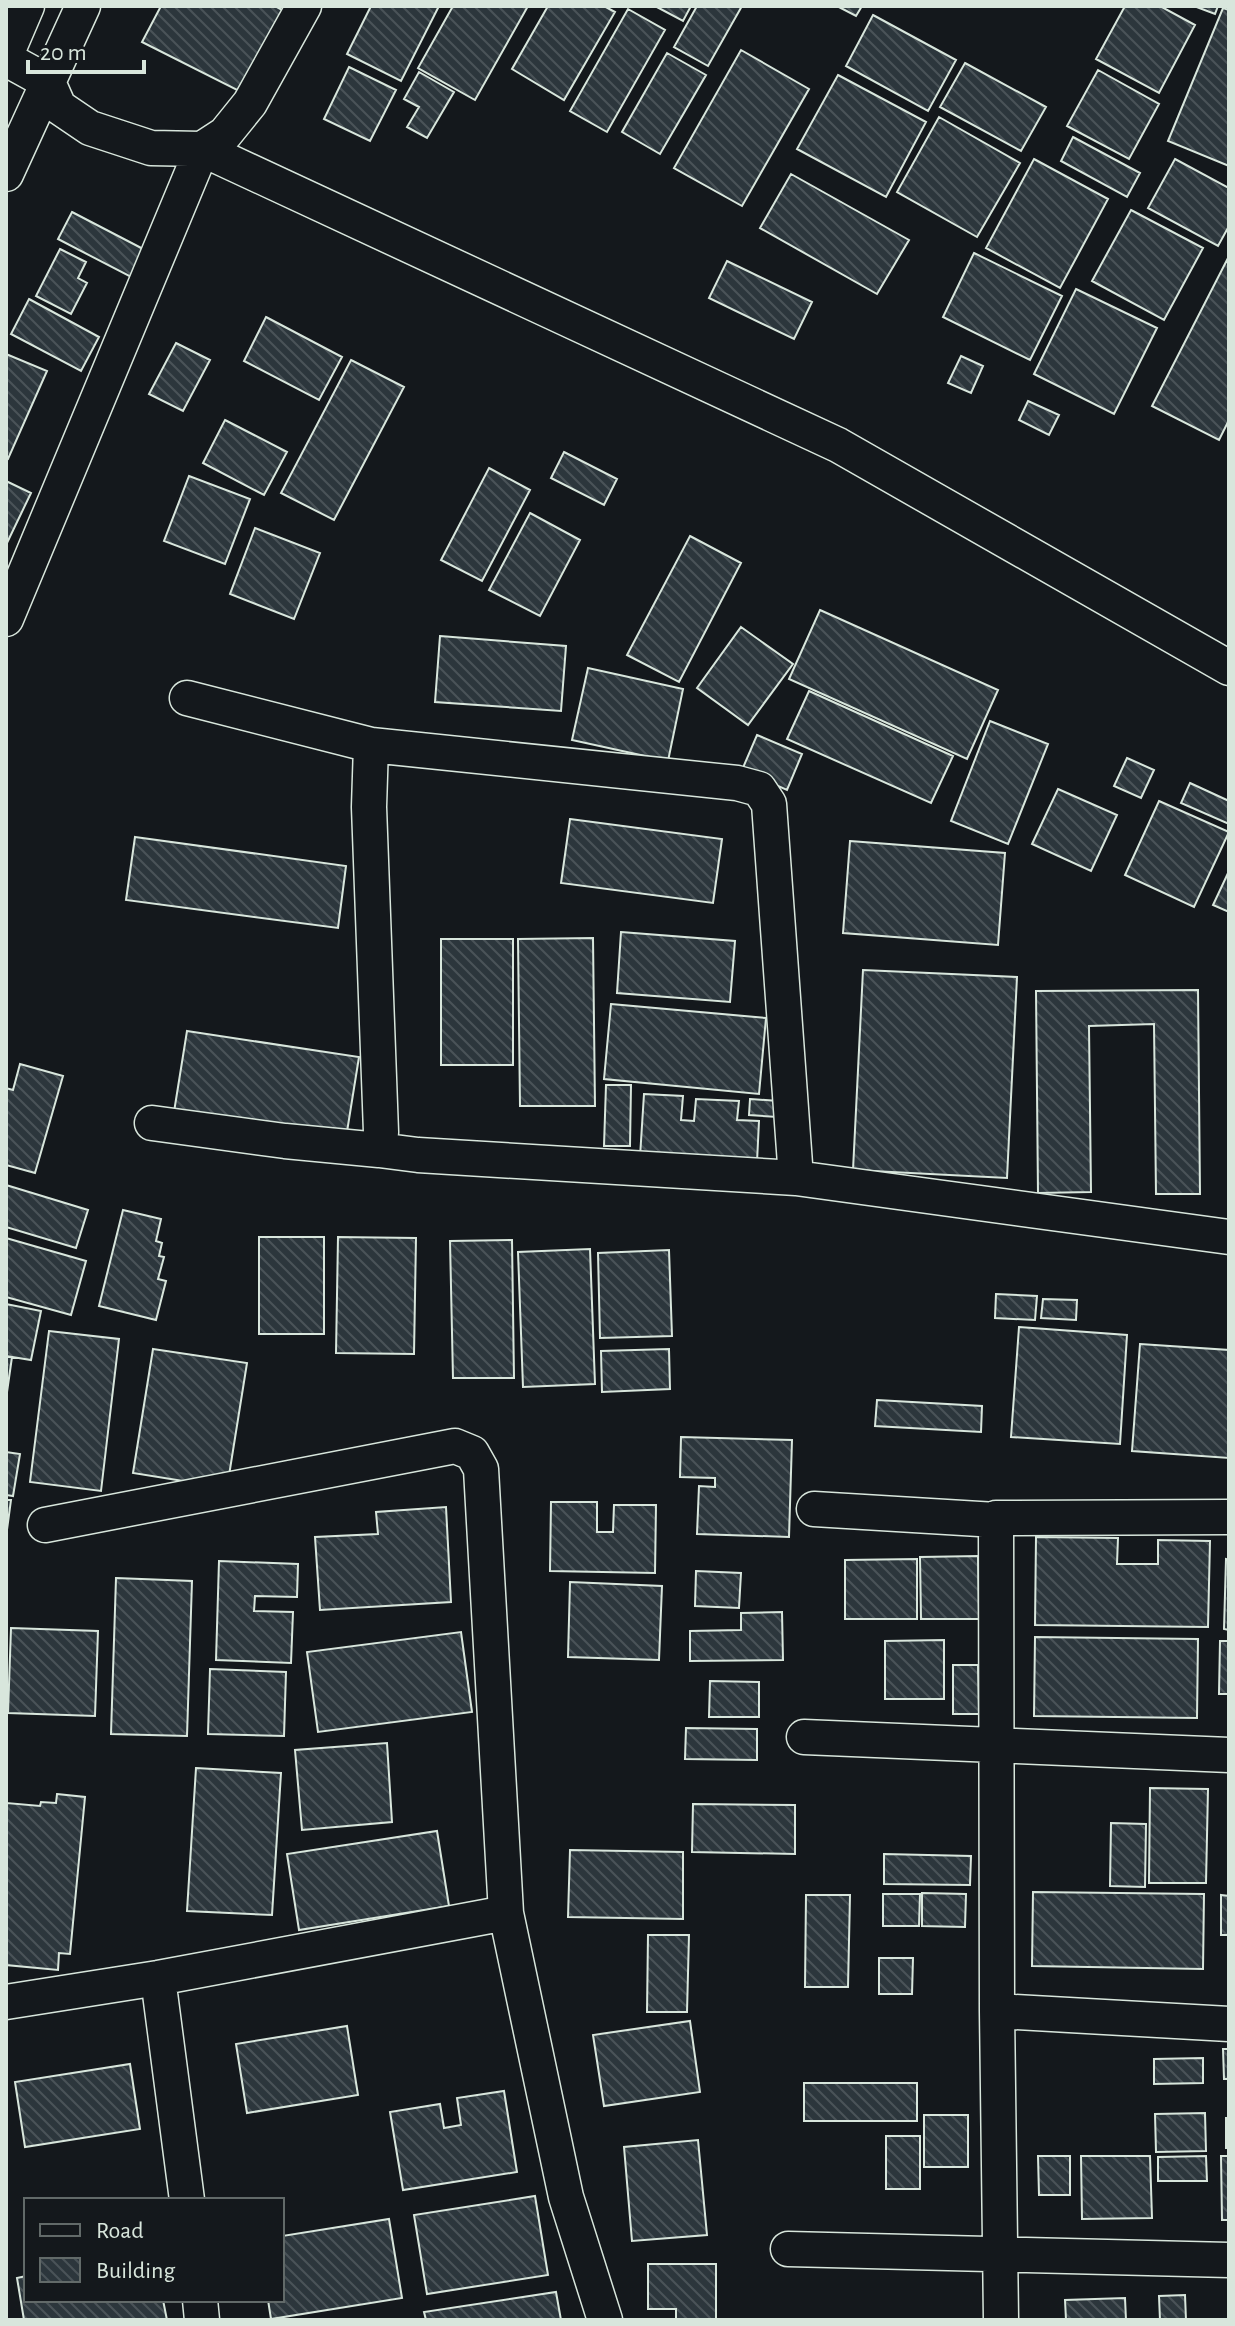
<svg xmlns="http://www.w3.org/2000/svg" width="1235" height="2326" font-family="'Alegreya Sans',sans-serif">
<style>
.building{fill:url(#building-back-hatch);stroke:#d8e6dc;stroke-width:2}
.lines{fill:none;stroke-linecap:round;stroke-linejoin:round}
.street-casing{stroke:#d8e6dc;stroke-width:37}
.street{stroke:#14181c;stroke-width:34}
</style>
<defs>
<pattern id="building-back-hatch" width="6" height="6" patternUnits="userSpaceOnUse" patternTransform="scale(2)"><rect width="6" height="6" fill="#2c363c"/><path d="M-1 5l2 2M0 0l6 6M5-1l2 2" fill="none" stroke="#4a5358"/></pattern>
</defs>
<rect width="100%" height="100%" fill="#14181c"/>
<path class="building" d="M161,6H275L286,12L245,94L142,42Z
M371,6H439L401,81L347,54Z
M453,6H528L475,100L418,68Z
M548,6H604L615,12L564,100L512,69Z
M655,6H691L683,21Z
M697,6H742L708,66L674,47Z
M837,6H862L856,16Z
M1125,6H1160L1195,25L1159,93L1096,59Z
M1194,6H1218L1215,14Z
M1223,8L1229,10V166L1168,141Z
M628,9L665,30L607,132L570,111Z
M873,15L956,60L928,111L846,66Z
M741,50L809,89L742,206L674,168Z
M667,53L706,75L660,154L622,132Z
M965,63L1046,107L1021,151L940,107Z
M349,67L396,90L370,141L324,119Z
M1098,70L1159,104L1129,159L1067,126Z
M419,72L454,92L427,138L407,127L419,107L404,99Z
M838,75L926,122L886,197L797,149Z
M939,117L1020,163L977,237L897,192Z
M1073,137L1140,173L1127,197L1061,161Z
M1034,159L1108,199L1060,288L986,248Z
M1175,159L1229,188V226L1218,246L1148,208Z
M791,174L909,240L877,294L760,228Z
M1131,210L1203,248L1164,320L1092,281Z
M72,212L149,252L135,279L58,239Z
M60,249L86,262L78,278L87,283L71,314L36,296Z
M974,253L1062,296L1030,360L943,317Z
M1228,258L1229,420L1219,440L1152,406Z
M727,261L812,302L794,339L709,298Z
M1076,289L1157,328L1114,414L1034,374Z
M29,299L99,337L81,371L11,334Z
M266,317L342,357L319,400L244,361Z
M176,343L210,360L183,411L149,394Z
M6,354L47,371L8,459L6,458Z
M961,356L983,366L971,393L948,383Z
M351,360L404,387L334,520L281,493Z
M1028,401L1059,415L1049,435L1019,420Z
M225,420L287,452L264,495L203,463Z
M564,452L617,479L604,505L551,478Z
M489,468L530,490L482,581L441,560Z
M189,476L250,499L225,564L164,541Z
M6,481L31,493L6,545Z
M530,513L580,540L540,616L489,590Z
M255,528L320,553L294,619L230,594Z
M690,536L741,563L679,682L627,655Z
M820,610L998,690L967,759L789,679Z
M741,627L793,664L748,725L697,688Z
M440,636L566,646L561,711L435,702Z
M588,668L683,689L668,761L572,740Z
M809,691L953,756L931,803L787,739Z
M990,721L1048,744L1008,844L951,821Z
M757,735L802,754L787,790L742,770Z
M1127,758L1154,770L1141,798L1114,786Z
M1190,783L1229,801V824L1181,803Z
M1058,789L1117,815L1091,871L1032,844Z
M1159,801L1229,832L1194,907L1125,875Z
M570,819L722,839L713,903L561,883Z
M135,837L346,866L338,928L126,900Z
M850,841L1005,853L998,945L843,933Z
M1229,871V912L1213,905Z
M621,932L735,941L730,1002L617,993Z
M593,938L595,1106H520L518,939Z
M441,939H513V1065H441Z
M863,970L1017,977L1007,1178L853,1170Z
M1198,990L1200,1194H1156L1154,1024L1089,1026L1091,1192L1038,1193L1036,991Z
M611,1004L766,1018L759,1094L604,1079Z
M187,1031L359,1057L346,1138L174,1112Z
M20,1064L63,1076L35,1173L6,1165V1088L13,1090Z
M606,1085H631L630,1146H604Z
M644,1094L683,1096L681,1120L694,1121L696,1099L739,1101L737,1120L759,1121L757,1162L640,1157Z
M750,1099L778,1101L777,1117L749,1115Z
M6,1185L88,1210L76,1248L6,1227Z
M123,1210L161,1219L156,1241L162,1243L159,1256L164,1257L158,1279L166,1281L156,1320L99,1306Z
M259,1237H324V1334H259Z
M338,1237L416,1238L414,1354L336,1353Z
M6,1238L86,1261L71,1315L6,1297Z
M512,1240L514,1378H453L450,1241Z
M590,1249L595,1384L523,1387L518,1252Z
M669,1250L672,1336L600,1338L598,1253Z
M996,1294L1037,1296L1035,1320L995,1318Z
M1043,1299L1077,1300L1076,1320L1041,1318Z
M6,1304L41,1311L31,1360L6,1356Z
M1019,1327L1127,1335L1120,1444L1011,1437Z
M49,1331L119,1339L101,1491L30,1482Z
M1140,1344L1229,1350V1458L1132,1451Z
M153,1349L247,1363L227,1488L133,1473Z
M669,1349L670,1389L602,1392L601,1351Z
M6,1356L12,1357L6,1399Z
M877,1400L982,1406L981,1432L875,1426Z
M681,1437L792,1440L789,1537L697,1534L699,1486L715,1487V1478L680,1477Z
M6,1452L20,1454L13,1496L6,1495Z
M6,1500H11L6,1537Z
M551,1502H597V1532H613L614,1505H656L655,1573L550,1571Z
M446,1507L451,1602L320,1610L315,1537L378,1534L376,1512Z
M1036,1537L1118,1538L1117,1564H1158V1540L1210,1541L1208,1627L1035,1625Z
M978,1556L979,1619H921L920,1557Z
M917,1559V1619H845V1560Z
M1226,1559L1229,1560V1630L1224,1629Z
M219,1561L298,1564L297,1597L255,1596L254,1611L293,1612L291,1663L216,1660Z
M696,1571L741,1573L739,1608L695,1606Z
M116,1578L192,1581L187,1736L111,1734Z
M570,1582L662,1586L659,1660L568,1657Z
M782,1612L783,1660L690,1661V1631L741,1630V1613Z
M11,1628L98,1631L95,1716L8,1713Z
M461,1632L472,1712L318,1732L307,1652Z
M1035,1637L1198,1639L1197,1718L1034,1716Z
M944,1640V1699H885V1641Z
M1220,1641H1229V1694H1219Z
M953,1665H978L979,1714H953Z
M210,1669L286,1672L284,1736L208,1734Z
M710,1681L759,1682V1717H709Z
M686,1728L757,1729V1760L685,1759Z
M387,1743L392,1822L302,1830L295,1750Z
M196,1768L281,1773L272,1915L187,1911Z
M1150,1788L1208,1789L1206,1883H1149Z
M57,1794L85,1797L70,1954L59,1953L58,1970L6,1965L7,1803L40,1806L41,1802L56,1803Z
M693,1804L795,1805V1854L692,1852Z
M1111,1823L1146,1824L1145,1887L1110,1886Z
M437,1831L449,1906L299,1930L287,1854Z
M570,1850L683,1852V1919L568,1917Z
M884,1854L971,1856L970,1885L884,1884Z
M1033,1892L1204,1894L1203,1969L1032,1966Z
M922,1893L966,1894L965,1927L922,1926Z
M883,1894H920L919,1926H883Z
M806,1895H850L848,1987H805Z
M1221,1895L1229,1896V1993V1935H1221Z
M648,1935H689L687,2012H647Z
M879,1958H913L912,1994H879Z
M690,2021L700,2092L604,2106L593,2035Z
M347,2026L358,2095L247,2113L236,2044Z
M1223,2049H1229V2079H1224Z
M1203,2058V2083L1154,2084V2059Z
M130,2064L140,2129L25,2147L15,2082Z
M804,2083H917V2121H804Z
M504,2091L517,2172L403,2190L390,2112L440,2104L444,2128L461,2125L457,2098Z
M1205,2113L1206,2151L1156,2152L1155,2114Z
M924,2115H968V2167H924Z
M1226,2118H1229V2148H1226Z
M886,2136H920V2189H886Z
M698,2140L707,2235L632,2241L624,2147Z
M1038,2156H1070V2195H1039Z
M1081,2156H1150L1152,2218L1082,2219Z
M1206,2156L1207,2181H1158V2157Z
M1221,2156H1229V2220H1222Z
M535,2196L548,2275L427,2294L414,2215Z
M389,2219L402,2298L271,2319L268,2300H282V2236Z
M648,2264H716V2320H676V2309H648Z
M26,2276V2300H163L167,2320H24L17,2278Z
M556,2292L561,2320H426L424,2312Z
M1185,2295L1186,2320H1160L1159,2296Z
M1125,2298L1126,2320H1066L1065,2300Z"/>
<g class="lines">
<g class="street-casing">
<path id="street" d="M6,55L27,6
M6,59L48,82L59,107L90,128L151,148L202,149L838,445L1229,668
M6,174L83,6
M6,619L202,149L225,134L250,103L304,6
M187,698L371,745L737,783L759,789L769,804L796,1178
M371,745L369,807L381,1132L379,1150L418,1155L796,1178L1229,1237
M152,1123L285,1141L379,1150
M814,1509L996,1520
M45,1525L455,1446L472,1453L481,1469L506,1913L566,2197L605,2320
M804,1737L1229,1755
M158,1978L187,2200
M6,2002L158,1978L506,1913
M997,2011L1229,2024
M788,2249L1229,2260
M200,2300L202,2320
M1001,2320L997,2011L996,1518L1229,1517"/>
</g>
<use href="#street" class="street"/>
</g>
<rect width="1235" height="2326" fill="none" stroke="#d8e6dc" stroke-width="16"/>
<rect x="24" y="2198" width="260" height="104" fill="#14181c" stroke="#626a69" stroke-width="2"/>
<rect x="40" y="2224" width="40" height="12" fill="#14181c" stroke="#626a69" stroke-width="2"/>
<text x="96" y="2238" font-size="24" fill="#d8e6dc">Road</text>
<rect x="40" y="2258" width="40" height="24" fill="url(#building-back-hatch)" stroke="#626a69" stroke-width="2"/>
<text x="96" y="2278" font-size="24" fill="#d8e6dc">Building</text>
<path d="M28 60v12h116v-12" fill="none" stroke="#d8e6dc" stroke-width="4"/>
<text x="40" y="60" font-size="24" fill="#d8e6dc" stroke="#14181c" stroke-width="6" paint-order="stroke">20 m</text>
</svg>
